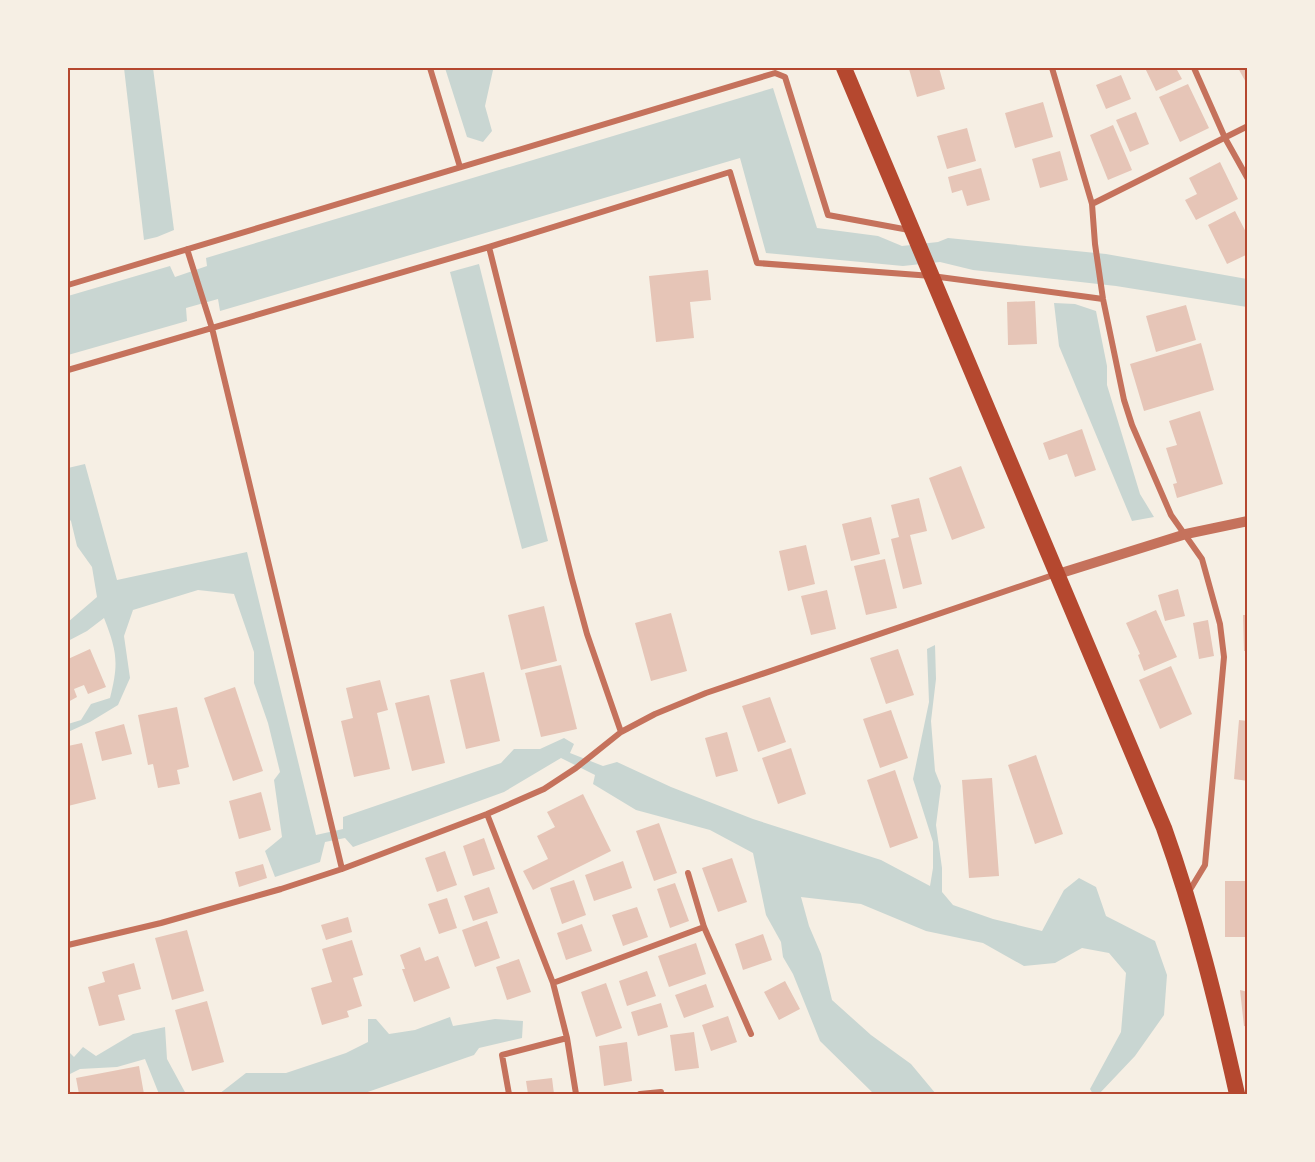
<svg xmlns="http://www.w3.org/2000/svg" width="1315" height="1162" font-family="'Asap Condensed',sans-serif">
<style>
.water{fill:#c9d6d2}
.building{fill:#e6c5b7}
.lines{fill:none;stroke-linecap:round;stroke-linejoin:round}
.minor{stroke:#c5725c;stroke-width:6}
.tertiary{stroke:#c5725c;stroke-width:10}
.trunk{stroke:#b5482f;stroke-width:16}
.neatline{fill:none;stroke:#b5482f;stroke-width:2}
</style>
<rect width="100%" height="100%" fill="#f6efe4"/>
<path class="water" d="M124,68H153L174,230L157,237L144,240Z
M445,68H492L493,70L485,106L492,131L483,142L467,137Z
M773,88L817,228L878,236L902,246L938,242L948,238L1106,254L1247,279V307L1116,286L973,270L940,262L903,266L766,253L740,158L220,311L218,299L186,308L187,321L68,355V296L170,266L175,277L207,266L206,258Z
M479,264L548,541L522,549L450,272Z
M1054,303L1075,304L1096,311L1107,366V385L1140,494L1154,517L1132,521L1059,346Z
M85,464L117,580L247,552L316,835L343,829V817L501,763L514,749H540L564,738L574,744L570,753L603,766L617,762L671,787L753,819L881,860L930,886L933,868V842L913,779L929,702L927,649L935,645L936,679L931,721L935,771L941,786L936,825L942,868V892L953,905L993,919L1042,931L1064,890L1079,878L1096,887L1106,916L1155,941L1167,975L1164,1015L1135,1056L1099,1094H1093L1090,1089L1121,1032L1126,973L1109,953L1082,948L1055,963L1024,966L983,943L926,931L861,904L801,897L809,926L821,954L832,1000L871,1035L911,1064L936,1094H874L820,1041L793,974L783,957L781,942L766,915L753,853L710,830L636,810L593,784L595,775L561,758L504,792L353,847L345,838L325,842L320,862L275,877L265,851L282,837L274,780L280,772L268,723L254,683V652L234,594L198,590L133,610L124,636L130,678L118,705L90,722L68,732V724L81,720L91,704L110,698C119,663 117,651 104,618L87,631L68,641V622L97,597L92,567L77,546L71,521L68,518V468Z
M450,1017L453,1026L495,1019L523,1021L522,1038L479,1048L474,1055L362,1094H219L246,1073H286L346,1053L368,1042V1019H376L389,1034L415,1030Z
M165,1027L167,1059L186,1094H159L145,1059L117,1067L80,1069L68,1075V1051L74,1057L83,1047L96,1056L133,1034Z"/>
<path class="building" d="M913,68H939L945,89L917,97L909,69Z
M1145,68H1176L1182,79L1156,91Z
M1238,68H1248V86Z
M1121,75L1131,99L1106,109L1096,85Z
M1188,84L1209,128L1180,142L1159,97Z
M1043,102L1053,137L1015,148L1005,113Z
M1136,112L1149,144L1130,152L1116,120Z
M1113,125L1132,170L1108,180L1090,135Z
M967,128L976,161L947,169L937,136Z
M1060,151L1068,180L1040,188L1032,159Z
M1220,162L1238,199L1196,220L1185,200L1197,194L1189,178Z
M981,168L990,200L967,206L962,190L952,193L948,177Z
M1235,211L1248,236V254L1227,264L1208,225Z
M708,270L711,300L690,302L694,338L656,342L649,276Z
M1035,301L1037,344L1008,345L1007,302Z
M1186,305L1196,340L1156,352L1146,316Z
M1201,343L1214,390L1144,411L1130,364Z
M1200,411L1223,484L1177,498L1173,484L1177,483L1166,448L1177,445L1169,421Z
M1082,429L1096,470L1075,477L1067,454L1049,460L1043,443Z
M961,466L985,528L952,540L929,478Z
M919,498L927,531L910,535L922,584L903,589L891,539L899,537L891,505Z
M871,517L880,554L851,561L842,524Z
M806,545L815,584L788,591L779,551Z
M885,559L897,608L866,615L854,566Z
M1178,589L1185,616L1165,621L1158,595Z
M827,590L836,629L811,635L801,596Z
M544,606L557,661L521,670L508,615Z
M1156,610L1177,657L1144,671L1138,655L1140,654L1126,623Z
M671,613L687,671L651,681L635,623Z
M1243,615H1248V651H1244Z
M1208,620L1214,656L1199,659L1193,623Z
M90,649L106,687L88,694L84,685L74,689L77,697L68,702V659Z
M898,649L914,695L886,704L870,658Z
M561,665L577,729L541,737L525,673Z
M1171,666L1192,714L1160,729L1139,680Z
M484,672L500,741L466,749L450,680Z
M380,680L388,710L377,713L390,769L354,777L341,721L353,718L346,688Z
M235,687L263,771L233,781L204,698Z
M429,695L445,763L412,771L395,703Z
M770,697L786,742L758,752L742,706Z
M177,707L189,767L177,770L180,784L158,788L153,764L148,765L138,715Z
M891,710L908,758L880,768L863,719Z
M1239,720L1248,721V781L1234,779Z
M124,724L132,754L102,761L95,732Z
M727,732L738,771L716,777L705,738Z
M82,743L96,799L68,806V746Z
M791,748L806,794L778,804L762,758Z
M1036,755L1063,834L1035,844L1008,765Z
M895,770L918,838L890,848L867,780Z
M992,778L999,876L969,878L962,780Z
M261,792L271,830L239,839L229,801Z
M583,794L611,851L533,890L523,871L548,859L537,836L555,827L547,812Z
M659,823L677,873L654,881L636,831Z
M484,838L495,869L473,876L463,846Z
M445,851L457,885L437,892L425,858Z
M732,858L747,902L718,912L702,868Z
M623,861L632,888L594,901L585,875Z
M263,864L267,878L239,887L235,872Z
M574,880L586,915L562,924L550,888Z
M1225,881H1248V937H1225Z
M675,883L689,921L670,928L657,889Z
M489,887L498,913L473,921L464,896Z
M447,898L457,928L439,934L428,904Z
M637,907L648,937L623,946L612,915Z
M348,917L352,932L326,940L321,925Z
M487,921L500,958L475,967L462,930Z
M582,924L592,951L566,960L557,933Z
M187,930L204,991L172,1000L155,938Z
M763,934L772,960L743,970L735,944Z
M352,940L363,975L353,978L362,1006L347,1011L349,1017L322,1025L311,988L332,982L322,949Z
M696,943L706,974L669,987L658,956Z
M420,947L425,961L438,956L450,988L414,1002L402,969H405L400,955Z
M519,959L531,992L507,1000L496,967Z
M134,963L141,989L118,995L125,1020L99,1026L88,987L105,982L102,972Z
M647,971L656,996L627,1006L619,981Z
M785,981L800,1009L779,1020L764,992Z
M606,983L622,1028L596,1037L581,992Z
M706,984L714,1007L684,1018L675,995Z
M1240,990L1248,992V1027L1244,1026Z
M207,1001L224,1062L192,1071L175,1010Z
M661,1003L668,1027L638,1036L631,1012Z
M728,1016L737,1042L711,1051L702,1025Z
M694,1032L699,1068L675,1071L670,1035Z
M627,1042L632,1081L604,1086L599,1046Z
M139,1066L144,1094H79L76,1078Z
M552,1078L554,1094H528L526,1081Z"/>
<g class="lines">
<path class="minor" d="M430,68L460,167
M1052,68L1092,204L1095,244L1103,299L1124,400L1132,425L1171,515L1202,559L1220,624L1224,657L1205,865L1188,893
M1194,68L1225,138L1248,179
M1092,204L1248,126
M489,247L572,579L587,634L621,732
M187,249L212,328L342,869
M68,285L775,73L785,77L828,215L909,230
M68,370L489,247L730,172L757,263L932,276L1103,299
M487,814L553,983L567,1038L576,1094
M688,873L704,927L751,1034
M68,945L161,923L281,889L342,869L487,814L544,789L576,768L621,732L655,714L706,693L1056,574
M553,983L704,927
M509,1094L502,1055L567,1038
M640,1094L661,1092"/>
<path class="tertiary" d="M1058,574L1186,534L1248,521"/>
<path class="trunk" d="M844,68L1164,828C1195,915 1217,1004 1237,1094"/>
</g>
<rect width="1315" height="1162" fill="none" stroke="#f6efe4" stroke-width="138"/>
<rect x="69" y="69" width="1177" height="1024" class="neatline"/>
</svg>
